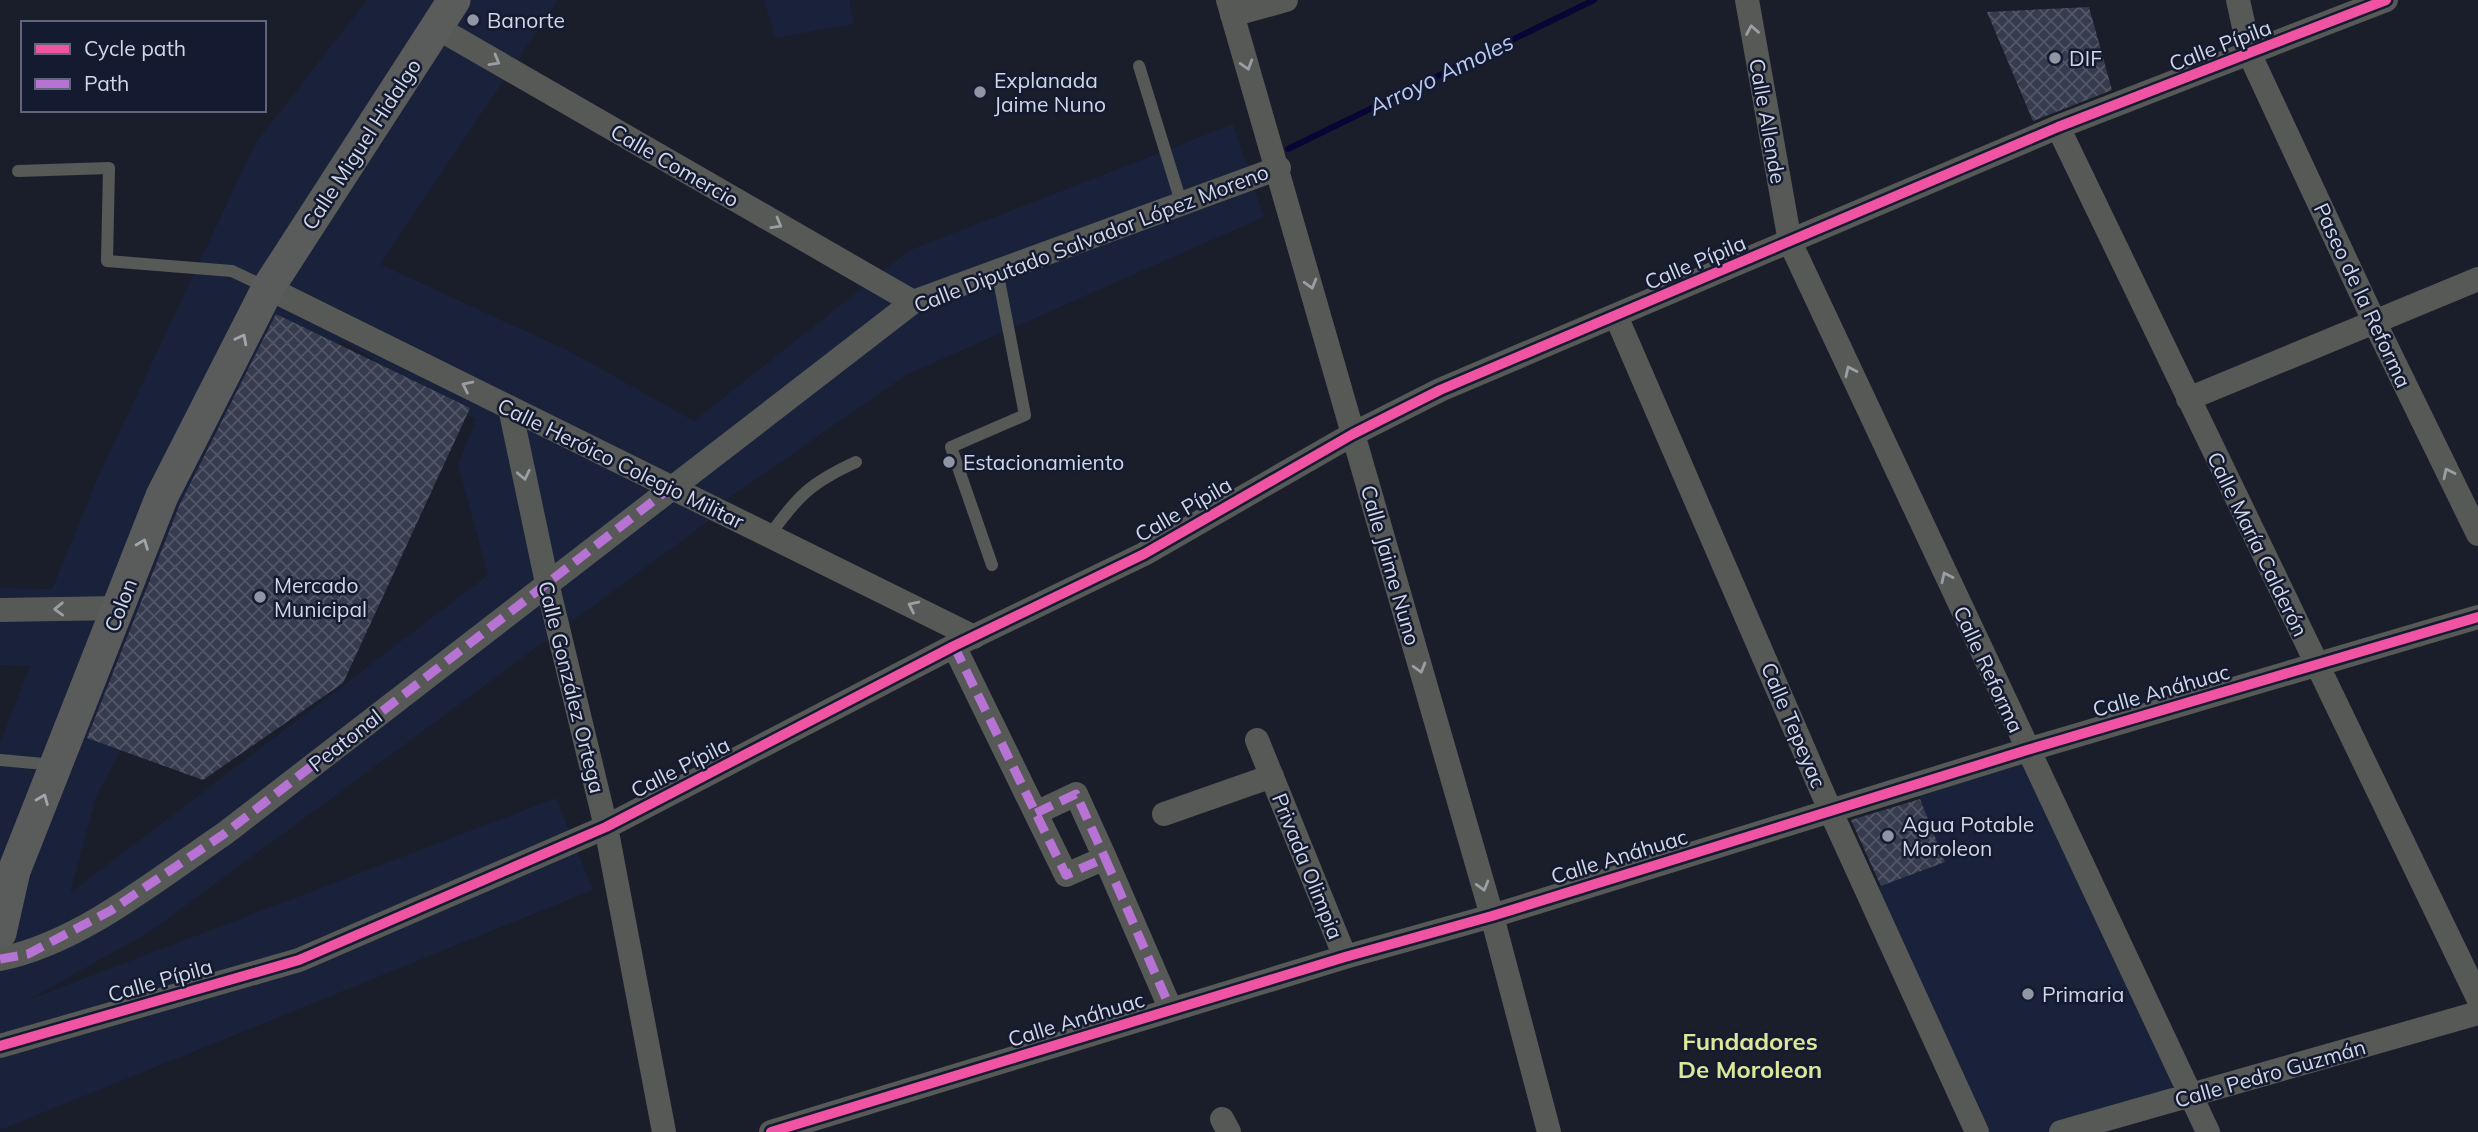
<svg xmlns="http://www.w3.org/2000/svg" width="2478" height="1132" font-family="Mulish,sans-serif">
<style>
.built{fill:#19213b;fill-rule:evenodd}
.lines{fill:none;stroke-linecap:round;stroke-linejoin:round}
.stream{stroke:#060535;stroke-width:6}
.building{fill:url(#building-cross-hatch)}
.lane{stroke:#575956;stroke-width:12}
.street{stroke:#575956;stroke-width:24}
.secondary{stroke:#5a5b5b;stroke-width:33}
.quiet{stroke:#b673d3;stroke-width:9;stroke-dasharray:18 9;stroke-linecap:butt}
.cycleway-casing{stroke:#141b31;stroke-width:15}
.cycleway{stroke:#f153a3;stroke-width:10}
.oneway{stroke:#9a9ea5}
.oneway2{stroke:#a1a5ae}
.poi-dot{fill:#9196a5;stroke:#141b31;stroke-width:2.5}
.labels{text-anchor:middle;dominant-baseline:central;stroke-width:5;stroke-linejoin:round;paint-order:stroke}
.poi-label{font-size:21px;fill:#d1d7e6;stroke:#141b31;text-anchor:start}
.street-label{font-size:21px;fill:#d1d7e6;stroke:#141b31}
.water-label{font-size:23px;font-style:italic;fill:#bac9f2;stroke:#141b31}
.quarter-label{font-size:24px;font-weight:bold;fill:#dce799;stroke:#141b31}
</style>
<defs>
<pattern id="building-cross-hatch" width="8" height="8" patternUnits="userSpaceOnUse" patternTransform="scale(1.75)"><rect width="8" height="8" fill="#363b4e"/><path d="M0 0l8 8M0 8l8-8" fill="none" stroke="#525768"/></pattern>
</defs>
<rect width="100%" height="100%" fill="#1a1e2b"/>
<path class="built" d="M367,0H558L380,264L571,352L694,421L910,250L1233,124L1264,217L906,375L722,503L710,520L151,931L30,999L556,798L593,890L0,1130V743L30,666L0,665V588L52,589L98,477L255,144ZM340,340L476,419L458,465L488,575L70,893L96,797Z
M764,0H849L854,24L775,38Z
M2027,750L2189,1096L2061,1132H1977L1867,891L1945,862L1914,784Z"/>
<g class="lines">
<path class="stream" d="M1288,149L1594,0"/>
</g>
<path class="building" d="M2089,7L2112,90L2033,121L1987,12Z
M276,314L470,408L343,683L203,780L87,738L180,504Z
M1920,799L1945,862L1881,886L1851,820Z"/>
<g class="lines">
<path class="lane" d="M1139,66L1181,202
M18,171L109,168L107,261L232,271L268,288
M769,536C798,496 810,483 856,462
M992,565L951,447L1025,415L997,270
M0,760L55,765"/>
<path class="street" d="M1228,0L1492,916L1549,1132
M1747,0L1790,242L2208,1132
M2238,0L2250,55L2374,321L2478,534
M1232,15L1286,0
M436,27L913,302
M2058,127L2478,998
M268,288L974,637
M1616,316L1830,810L1977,1132
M2188,399L2478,279
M510,408L547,583L606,827L664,1132
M0,610L119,608
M954,646L1066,875L1105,858L1171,1010
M1257,740L1345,957
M1036,813L1076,794L1105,858
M1164,814L1272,776
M0,959C80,943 157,879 224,834L913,302L1279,168
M0,1046L299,960L606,827L954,646L1144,554L1353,434L1440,390L2058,127L2386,0
M1222,1119L1229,1132
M771,1132L1345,957L1492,916L2027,750L2478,617
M2061,1132L2478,1013"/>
<path class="secondary" d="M0,933L14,871L162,496L268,288L454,0"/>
<path class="quiet" d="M954,646L1066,875L1105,858L1171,1010
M1036,813L1076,794L1105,858
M0,959L28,954L110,911L224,834L670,488"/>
<g class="cycleway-casing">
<path id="cycleway" d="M0,1046L299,960L606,827L954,646L1144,554L1353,434L1440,390L2058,127L2386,0
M771,1132L1345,957L1492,916L2027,750L2478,617"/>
</g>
<use href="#cycleway" class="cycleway"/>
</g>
<defs><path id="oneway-chevron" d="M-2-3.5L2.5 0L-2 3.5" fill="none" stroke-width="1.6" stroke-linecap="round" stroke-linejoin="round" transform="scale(1.75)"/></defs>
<g class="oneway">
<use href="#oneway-chevron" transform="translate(1752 30) rotate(-100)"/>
<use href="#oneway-chevron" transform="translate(495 61) rotate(30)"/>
<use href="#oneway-chevron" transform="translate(1247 65) rotate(73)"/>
<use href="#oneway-chevron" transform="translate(777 224) rotate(30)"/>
<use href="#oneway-chevron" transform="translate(1311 284) rotate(74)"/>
<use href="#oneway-chevron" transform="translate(1850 371) rotate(-115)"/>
<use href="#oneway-chevron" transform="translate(467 386) rotate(-154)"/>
<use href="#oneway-chevron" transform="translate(2448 473) rotate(-116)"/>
<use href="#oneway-chevron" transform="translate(524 475) rotate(78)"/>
<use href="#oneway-chevron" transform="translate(1946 577) rotate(-115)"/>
<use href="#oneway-chevron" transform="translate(913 606) rotate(-154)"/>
<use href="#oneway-chevron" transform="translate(59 609) rotate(179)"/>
<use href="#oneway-chevron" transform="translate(1420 668) rotate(74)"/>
<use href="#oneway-chevron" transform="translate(1483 886) rotate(74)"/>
</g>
<g class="oneway2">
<use href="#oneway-chevron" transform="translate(242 339) rotate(-63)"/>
<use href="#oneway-chevron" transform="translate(143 544) rotate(-69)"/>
<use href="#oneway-chevron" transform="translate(43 799) rotate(-68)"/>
</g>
<g class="poi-dot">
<circle cx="473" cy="20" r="7"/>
<circle cx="2055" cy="58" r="7"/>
<circle cx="980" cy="92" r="7"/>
<circle cx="949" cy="462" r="7"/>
<circle cx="260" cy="597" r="7"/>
<circle cx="1888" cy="836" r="7"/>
<circle cx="2028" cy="994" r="7"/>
</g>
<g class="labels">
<g class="poi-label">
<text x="487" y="20">Banorte</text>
<text x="2069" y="58">DIF</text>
<text x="994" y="80">Explanada<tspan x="994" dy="24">Jaime Nuno</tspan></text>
<text x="963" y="462">Estacionamiento</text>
<text x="274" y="585">Mercado<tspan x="274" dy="24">Municipal</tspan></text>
<text x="1902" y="824">Agua Potable<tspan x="1902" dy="24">Moroleon</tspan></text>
<text x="2042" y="994">Primaria</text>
</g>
<g class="street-label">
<text transform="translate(2220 45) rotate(-21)">Calle Pípila</text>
<text transform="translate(1768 121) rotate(80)">Calle Allende</text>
<text transform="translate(361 144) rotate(-57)">Calle Miguel Hidalgo</text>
<text transform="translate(675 165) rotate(30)">Calle Comercio</text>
<text transform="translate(1091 238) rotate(-21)">Calle Diputado Salvador López Moreno</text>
<text transform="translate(1695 262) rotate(-23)">Calle Pípila</text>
<text transform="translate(2363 295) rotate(65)">Paseo de la Reforma</text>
<text transform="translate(621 463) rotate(26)">Calle Heróico Colegio Militar</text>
<text transform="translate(1183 509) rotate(-30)">Calle Pípila</text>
<text transform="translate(2258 544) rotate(64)">Calle María Calderón</text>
<text transform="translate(1391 565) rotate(74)">Calle Jaime Nuno</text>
<text transform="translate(120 605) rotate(-69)">Colon</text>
<text transform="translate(1989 669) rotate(65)">Calle Reforma</text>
<text transform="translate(572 687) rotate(76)">Calle González Ortega</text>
<text transform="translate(2161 690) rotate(-16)">Calle Anáhuac</text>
<text transform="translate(1794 725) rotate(67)">Calle Tepeyac</text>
<text transform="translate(345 740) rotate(-38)">Peatonal</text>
<text transform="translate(680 767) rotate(-27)">Calle Pípila</text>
<text transform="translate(1619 856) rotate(-17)">Calle Anáhuac</text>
<text transform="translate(1308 866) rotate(68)">Privada Olimpia</text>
<text transform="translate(160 980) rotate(-16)">Calle Pípila</text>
<text transform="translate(1076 1019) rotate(-17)">Calle Anáhuac</text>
<text transform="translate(2270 1073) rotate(-16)">Calle Pedro Guzmán</text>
</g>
<g class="water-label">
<text transform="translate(1441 74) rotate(-26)">Arroyo Amoles</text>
</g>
<g class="quarter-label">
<text x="1750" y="1041">Fundadores<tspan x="1750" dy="28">De Moroleon</tspan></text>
</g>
</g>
<rect x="21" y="21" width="245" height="91" fill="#141b31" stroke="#606679" stroke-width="2"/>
<rect x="35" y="44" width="35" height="10" fill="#f153a3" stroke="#606679" stroke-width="2"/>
<text x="84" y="56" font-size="21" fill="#d1d7e6">Cycle path</text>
<rect x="35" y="79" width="35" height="10" fill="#b673d3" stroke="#606679" stroke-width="2"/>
<text x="84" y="91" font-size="21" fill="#d1d7e6">Path</text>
</svg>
